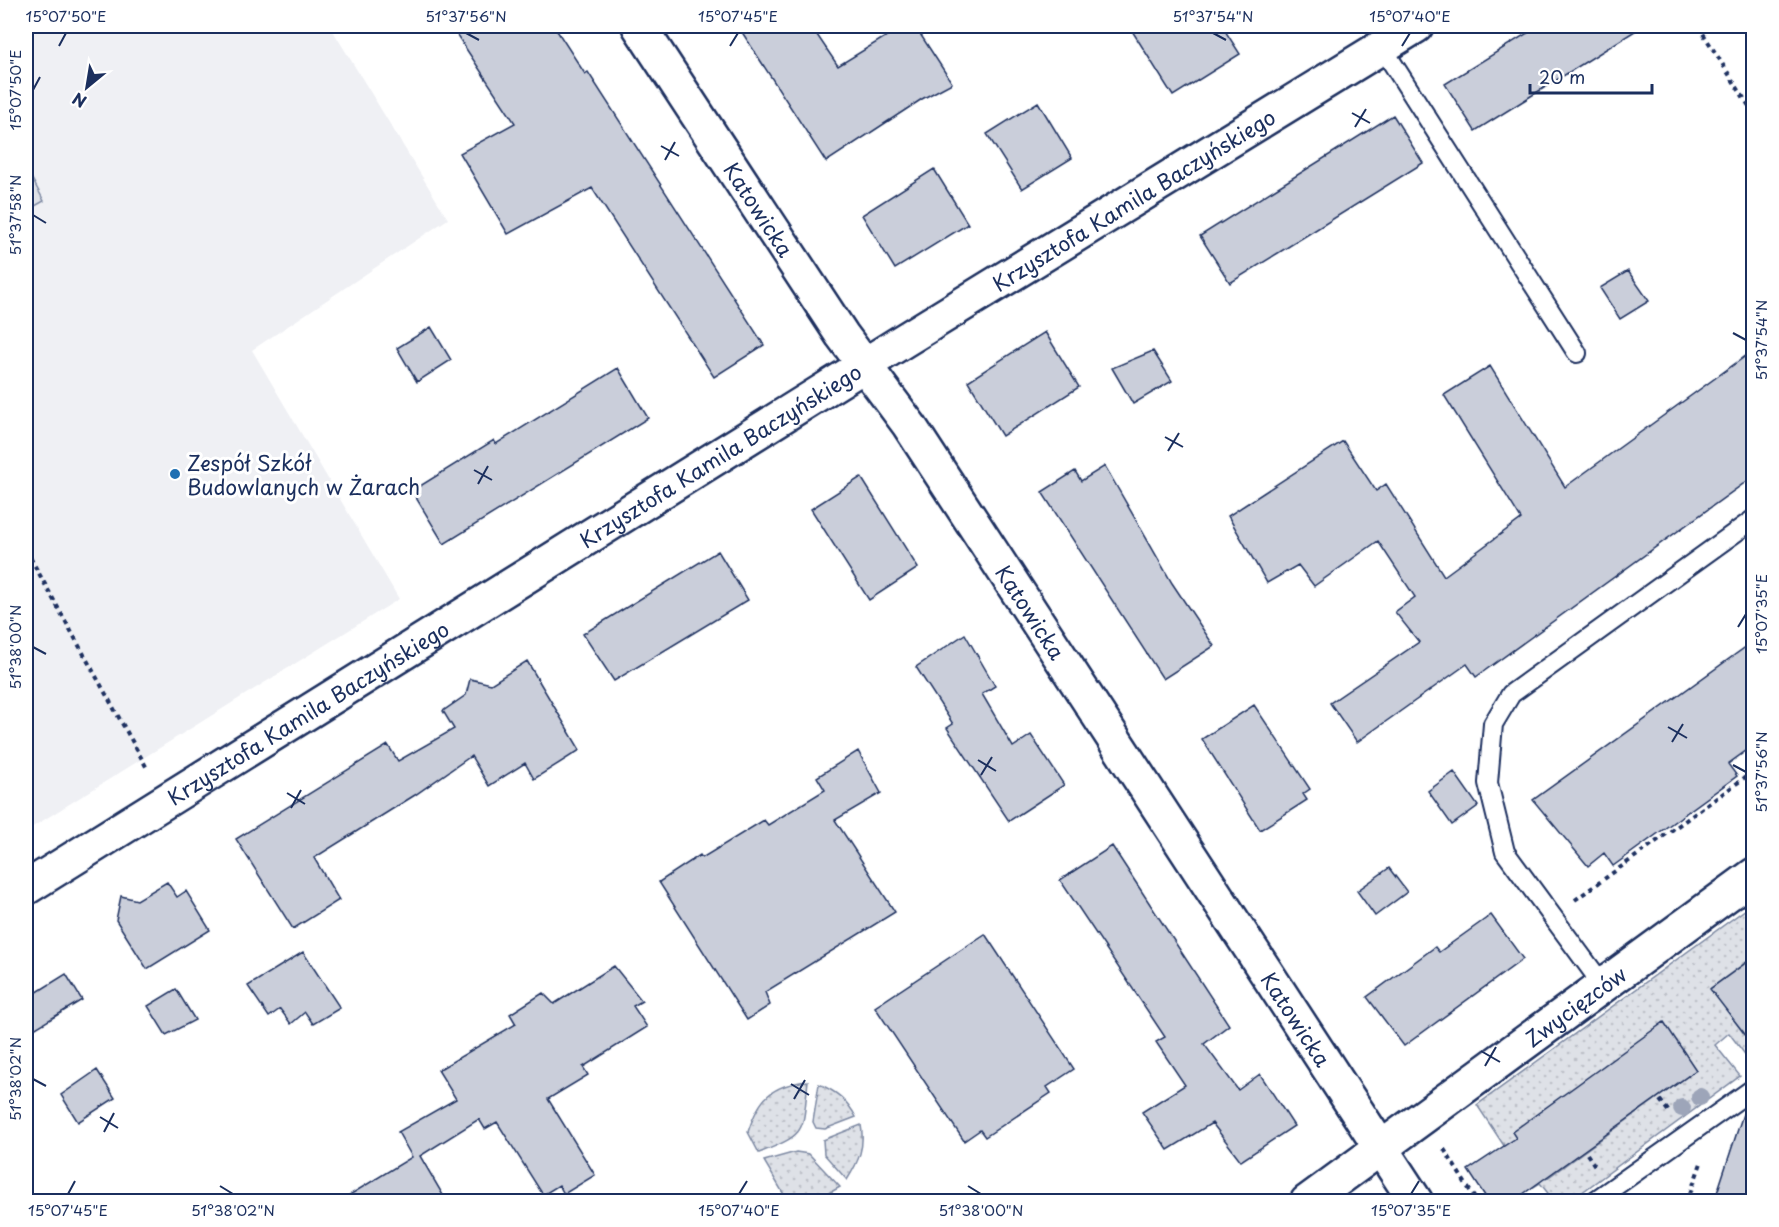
<svg xmlns="http://www.w3.org/2000/svg" width="1779" height="1227" font-family="'Playpen Sans',sans-serif">
<style>
.built{fill:#eff0f4}
.grass{fill:url(#grass-dots);stroke:#7c88a2;stroke-width:1.5;fill-rule:evenodd}
.pitch{fill:#dee1e7;stroke:#7c88a2;stroke-width:1.5}
.building{fill:#caceda;stroke:#1b2f5e;stroke-width:1.5}
.lines{fill:none;stroke-linecap:round;stroke-linejoin:round}
.service-casing{stroke:#1b2f5e;stroke-width:22}
.minor-casing{stroke:#1b2f5e;stroke-width:38}
.tertiary-casing{stroke:#1b2f5e;stroke-width:38}
.path{stroke:#1b2f5e;stroke-width:4;stroke-dasharray:4.5 4.5;stroke-linecap:butt}
.service{stroke:#fff;stroke-width:18}
.minor{stroke:#fff;stroke-width:33}
.tertiary{stroke:#fff;stroke-width:33}
.tree{fill:#9da5b9}
.ticks{fill:none;stroke:#1b2f5e;stroke-width:2}
.poi-dot{fill:#1f6fb2;stroke:#fff;stroke-width:2}
.labels{text-anchor:middle;dominant-baseline:central;stroke-width:6;stroke-linejoin:round;paint-order:stroke}
.street-label{font-size:21px;fill:#1b2f5e;stroke:#fff}
.poi-label{font-size:21px;fill:#1b2f5e;stroke:#fff;text-anchor:start}
.neatline{fill:none;stroke:#1b2f5e;stroke-width:2}
.ticks-label{font-size:15px;text-anchor:middle;fill:#1b2f5e}
</style>
<defs>
<pattern id="grass-dots" width="8" height="8" patternUnits="userSpaceOnUse" patternTransform="scale(1.5)"><rect width="8" height="8" fill="#dee1e7"/><path d="M2 2h.1M6 6h.1" fill="none" stroke="#bec1c9" stroke-width="1.8" stroke-linecap="round"/></pattern>
</defs>
<rect width="100%" height="100%" fill="#fff"/>
<filter id="ink" filterUnits="userSpaceOnUse"><feTurbulence type="fractalNoise" baseFrequency=".0167" numOctaves="2"/><feDisplacementMap in="SourceGraphic" scale="12" xChannelSelector="R" yChannelSelector="G"/><feConvolveMatrix kernelMatrix="1 2 1 2 8 2 1 2 1" color-interpolation-filters="sRGB"/></filter>
<g filter="url(#ink)">
<path class="built" d="M26,26H330L448,219L252,350L399,599L26,831Z"/>
<path class="grass" d="M1753,904V957L1711,988L1745,1035L1753,1028V1065L1729,1033L1715,1045L1740,1076L1570,1201H1554L1540,1183L1532,1188L1477,1105ZM1663,1023L1696,1070L1546,1179L1513,1133Z
M808,1081C802,1132 809,1133 759,1153L748,1132C759,1098 771,1085 808,1081Z
M819,1084C837,1092 847,1100 856,1117L825,1129L816,1128L813,1122Z
M861,1125C865,1147 859,1161 847,1180L824,1154L823,1140Z
M796,1152L809,1154L840,1187C823,1197 806,1204 786,1198L764,1161Z"/>
<path class="pitch" d="M26,168L44,201L26,211Z"/>
<path class="building" d="M451,26H554L585,74L588,72L764,345L714,377L592,188L508,234L460,153L515,123Z
M738,26H811L838,66L903,26H915L952,83L922,99L826,162Z
M1129,26H1222L1240,54L1173,96Z
M1539,26H1643L1475,131L1445,84Z
M1038,102L1072,158L1022,189L987,134Z
M1393,115L1423,163L1230,283L1200,236Z
M934,169L968,224L895,269L862,215Z
M1628,271L1649,301L1620,319L1600,288Z
M431,327L451,360L417,382L397,348Z
M1045,332L1079,387L1002,436L968,381Z
M1754,350V476L1476,677L1467,664L1357,742L1330,703L1419,642L1395,612L1415,597L1378,541L1314,586L1298,565L1267,583L1228,516L1343,441L1376,491L1386,484L1444,576L1521,519L1444,395L1490,366L1565,487Z
M1153,351L1172,381L1133,404L1112,368Z
M618,368L648,418L444,544L412,491L494,440L496,444Z
M1105,466L1172,583L1214,646L1163,679L1042,492L1075,471L1081,481Z
M861,477L918,568L869,600L811,509Z
M718,551L748,600L614,681L583,634Z
M965,634L995,686L982,694L1013,747L1031,735L1064,785L1009,821L947,728L953,724L916,667Z
M1754,641V745L1728,764L1737,776L1613,866L1604,853L1588,866L1533,800Z
M527,661L580,750L534,779L525,763L489,786L471,756L415,795L314,858L339,900L293,929L236,839L388,745L398,761L454,729L443,711L466,695L470,679L491,684Z
M1254,705L1310,789L1303,794L1307,800L1260,830L1202,739Z
M858,751L881,793L835,820L895,912L765,992L770,1005L747,1020L659,882L700,855L702,858L764,820L768,825L825,790L817,777Z
M1454,772L1478,806L1452,825L1428,791Z
M1112,846L1229,1025L1204,1044L1238,1090L1260,1074L1294,1126L1241,1161L1212,1123L1168,1150L1142,1112L1185,1085L1156,1042L1165,1037L1060,880Z
M1389,868L1407,892L1375,916L1357,891Z
M167,882L177,897L186,891L210,930L147,969L116,920L121,896L137,900Z
M1491,915L1523,959L1404,1046L1367,997L1435,947L1439,952Z
M985,934L1074,1069L1047,1087L1051,1093L985,1137L980,1130L964,1141L875,1007Z
M303,952L340,1008L313,1024L305,1012L291,1024L280,1009L269,1017L248,986Z
M1754,957V1046L1710,989Z
M614,966L642,1001L633,1006L647,1027L583,1067L588,1075L548,1099L595,1175L564,1194L559,1185L543,1195L497,1122L485,1129L479,1119L420,1156L447,1202H338L412,1157L398,1132L456,1099L438,1070L516,1024L510,1014L543,993L554,1004Z
M66,974L82,1000L26,1034V999Z
M176,989L195,1020L166,1035L148,1006Z
M1664,1022L1696,1070L1512,1202H1489L1468,1170L1516,1138L1512,1132Z
M97,1070L115,1098L78,1122L61,1095Z
M1753,1102L1754,1202H1714L1745,1108Z"/>
<g class="lines">
<g class="service-casing">
<path id="service" d="M1382,47L1577,353
M1602,984L1505,852L1488,783L1493,724L1511,694L1754,519
M1593,1202L1754,1088"/>
</g>
<g class="minor-casing">
<g id="minor">
<path id="s1" d="M26,888L903,341L1416,26"/>
<path id="s2" d="M1307,1202L1754,875"/>
</g>
</g>
<g class="tertiary-casing">
<g id="tertiary">
<path id="s3" d="M639,26L842,335L909,425L1416,1202"/>
</g>
</g>
<path class="path" d="M1689,29L1699,27L1754,114
M26,550L148,770
M1575,900L1754,771
M1660,1100L1669,1112
M1444,1149L1477,1202
M1587,1154L1595,1166
M1689,1197L1702,1202
M1687,1202L1701,1163"/>
<use href="#service" class="service"/>
<use href="#minor" class="minor"/>
<use href="#tertiary" class="tertiary"/>
</g>
<g class="tree">
<circle cx="1700" cy="1097" r="9"/>
<circle cx="1682" cy="1108" r="9"/>
</g>
</g>
<path class="ticks" d="M466,33L479,40M1213,33L1226,40M59,46L66,33M730,46L738,33M1402,46L1410,33M33,90L40,77M1352,113L1370,123M1355,127L1366,109M661,146L679,156M665,160L675,142M33,215L46,223M1733,333L1746,340M1165,437L1183,447M1168,451L1179,433M474,470L492,480M478,484L488,466M1738,627L1746,614M33,647L46,654M1668,727L1687,738M1672,742L1683,724M978,760L996,771M1733,765L1746,772M981,775L992,757M287,793L305,804M291,808L301,790M1481,1051L1500,1062M1485,1066L1496,1047M33,1079L46,1086M791,1084L809,1095M794,1099L805,1080M100,1117L118,1128M104,1132L114,1113M220,1186L233,1194M968,1186L981,1194M68,1194L75,1181M739,1194L747,1181M1411,1194L1419,1181"/>
<circle class="poi-dot" cx="175" cy="474" r="6"/>
<g class="labels">
<g class="street-label">
<text stroke="none"><textPath href="#s1" startOffset="1304">Krzysztofa Kamila Baczyńskiego</textPath></text>
<text stroke="none"><textPath href="#s3" startOffset="219">Katowicka</textPath></text>
<text stroke="none"><textPath href="#s1" startOffset="818">Krzysztofa Kamila Baczyńskiego</textPath></text>
<text stroke="none"><textPath href="#s3" startOffset="705">Katowicka</textPath></text>
<text stroke="none"><textPath href="#s1" startOffset="332">Krzysztofa Kamila Baczyńskiego</textPath></text>
<text stroke="none"><textPath href="#s2" startOffset="332">Zwycięzców</textPath></text>
<text stroke="none"><textPath href="#s3" startOffset="1191">Katowicka</textPath></text>
</g>
<g class="poi-label">
<text x="187" y="462">Zespół Szkół<tspan x="187" dy="24">Budowlanych w Żarach</tspan></text>
</g>
</g>
<rect width="1779" height="1227" fill="none" stroke="#fff" stroke-width="66"/>
<g transform="translate(87 87) rotate(210)" stroke="#ffffff" stroke-width="4.5" paint-order="stroke">
<path d="M0-4.5L10 22L0 15L-10 22Z" fill="#1b2f5e"/>
<text y="-9" font-size="16" font-weight="bold" text-anchor="middle" fill="#1b2f5e">N</text>
</g>
<path d="M1530 84v9h122v-9" fill="none" stroke="#1b2f5e" stroke-width="3"/>
<text x="1539" y="84" font-size="18" fill="#1b2f5e" stroke="#ffffff" stroke-width="4.5" paint-order="stroke">20 m</text>
<rect x="33" y="33" width="1713" height="1161" class="neatline"/>
<g class="ticks-label">
<text x="66" y="22">15°07'50"E</text>
<text x="466" y="22">51°37'56"N</text>
<text x="738" y="22">15°07'45"E</text>
<text x="1213" y="22">51°37'54"N</text>
<text x="1410" y="22">15°07'40"E</text>
<text transform="translate(16 90) rotate(-90)" y="5">15°07'50"E</text>
<text transform="translate(16 215) rotate(-90)" y="5">51°37'58"N</text>
<text transform="translate(1762 340) rotate(-90)" y="5">51°37'54"N</text>
<text transform="translate(1762 614) rotate(-90)" y="5">15°07'35"E</text>
<text transform="translate(16 647) rotate(-90)" y="5">51°38'00"N</text>
<text transform="translate(1762 772) rotate(-90)" y="5">51°37'56"N</text>
<text transform="translate(16 1079) rotate(-90)" y="5">51°38'02"N</text>
<text x="68" y="1216">15°07'45"E</text>
<text x="233" y="1216">51°38'02"N</text>
<text x="739" y="1216">15°07'40"E</text>
<text x="981" y="1216">51°38'00"N</text>
<text x="1411" y="1216">15°07'35"E</text>
</g>
</svg>
